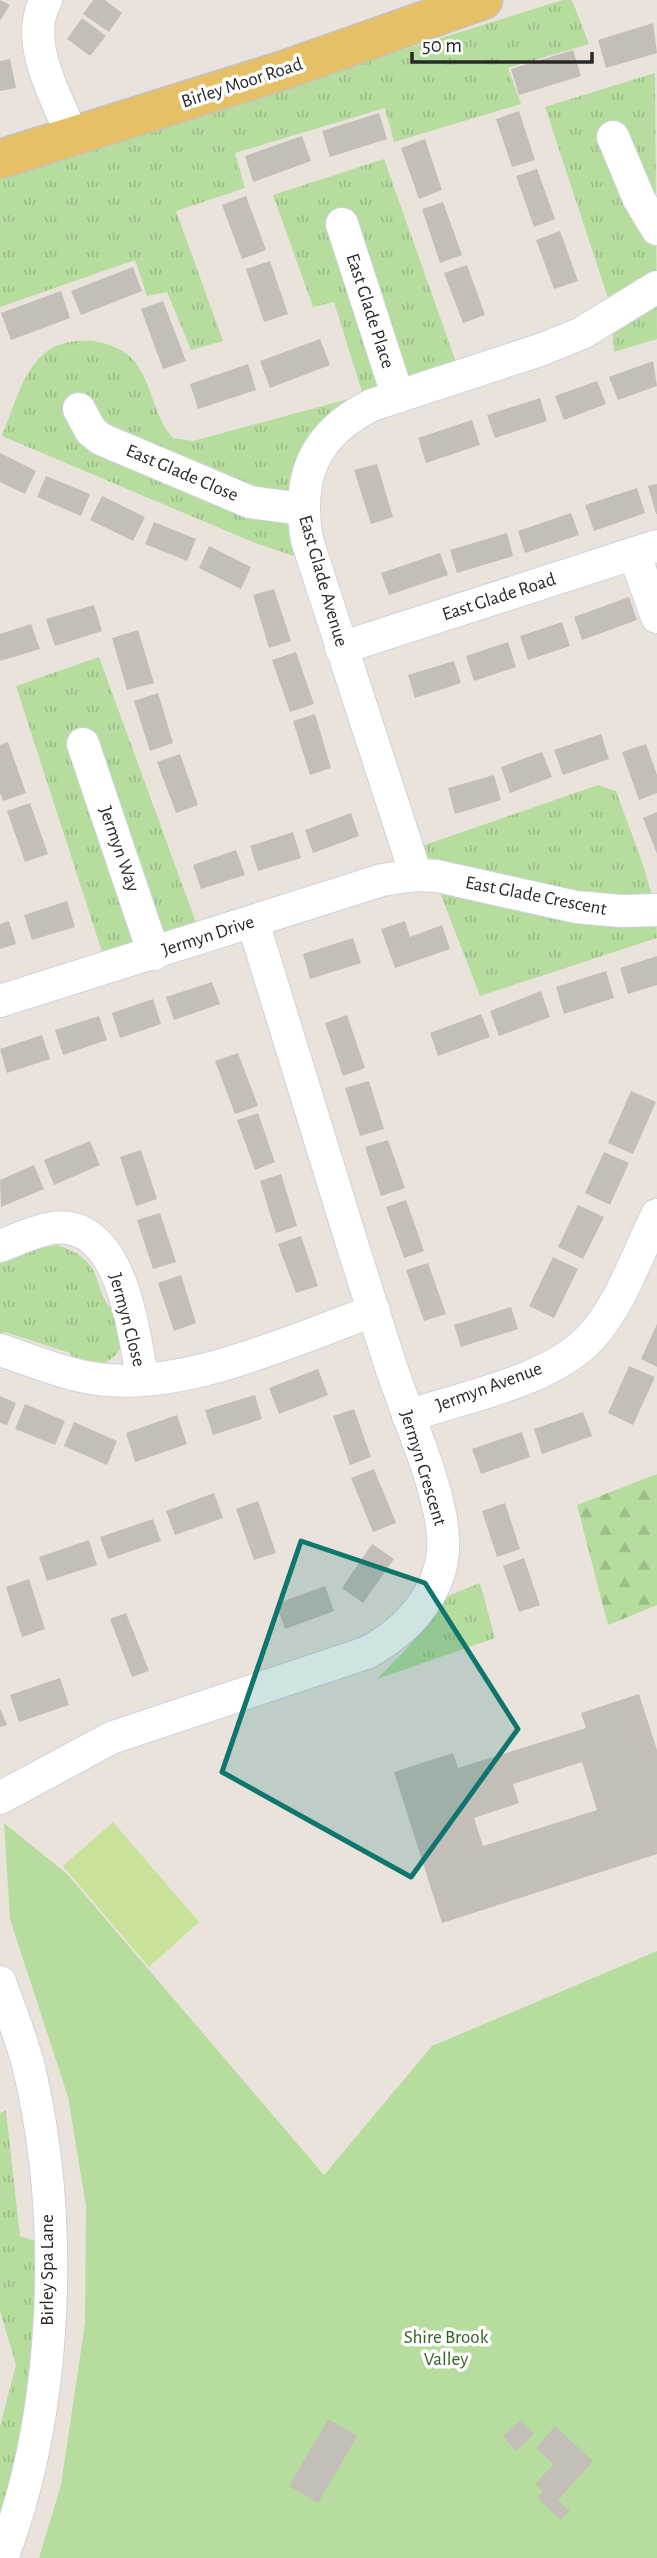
<svg xmlns="http://www.w3.org/2000/svg" width="657" height="2558" font-family="'Alegreya Sans',sans-serif">
<style>
.grass{fill:url(#grass-tufts)}
.forest{fill:url(#forest-firs)}
.park{fill:#b6dd9d}
.pitch{fill:#c8e399}
.building{fill:#c3beb8;fill-rule:evenodd}
.lines{fill:none;stroke-linecap:round;stroke-linejoin:round}
.minor-casing{stroke:#ced2dd;stroke-width:34}
.major-casing{stroke:#c3c3c3;stroke-width:41}
.minor{stroke:#fff;stroke-width:32}
.major{stroke:#e5c066;stroke-width:38}
.marked{fill:#0f766e;fill-opacity:0.2;stroke:#0f766e;stroke-width:5;stroke-linejoin:round}
.labels{text-anchor:middle;dominant-baseline:central;stroke-width:7;stroke-linejoin:round;paint-order:stroke}
.street-label{font-size:19px;fill:#292929;stroke:#fff}
.park-label{font-size:19px;fill:#30601f;stroke:#fff}
</style>
<defs>
<pattern id="grass-tufts" width="24" height="20" patternUnits="userSpaceOnUse" patternTransform="scale(1.75)"><rect width="24" height="20" fill="#b6dd9d"/><path d="M3 7l-1-3M5 7V3M7 7l1-3M15 17l-1-3M17 17v-4M19 17l1-3" fill="none" stroke="#9cbe87"/></pattern>
<pattern id="forest-firs" width="22" height="20" patternUnits="userSpaceOnUse" patternTransform="scale(1.75)"><rect width="22" height="20" fill="#b6dd9d"/><path d="M5 1l3.5 6h-7zM16 11l3.5 6h-7z" fill="#9cbe87"/></pattern>
</defs>
<rect width="100%" height="100%" fill="#eae3dc"/>
<path class="grass" d="M563,0H572L589,44L508,68L521,104L394,142L385,108L235,153L245,188L176,211L223,341L191,350L167,292L147,296L135,260L0,307V175Z
M655,73L657,339L614,352L611,307L545,107Z
M384,159L457,365L325,426L303,559L255,543L2,436C22,388 29,336 92,341C108,343 125,349 135,362C153,385 153,416 173,438L193,441L363,395L334,302L313,307L273,195Z
M99,657L198,928L104,958L16,686Z
M598,785L616,791C632,838 657,888 657,938L480,996L422,846Z
M57,1245C113,1263 86,1293 122,1319C128,1348 118,1358 92,1369L76,1363L70,1353L5,1332L0,1334V1264L39,1248Z
M480,1583L495,1638L377,1679C403,1653 427,1629 445,1597Z
M6,2111L20,2236L35,2241L36,2310L22,2438L0,2517V2426L16,2365L0,2311V2113Z"/>
<path class="forest" d="M657,1474V1605L608,1625L577,1505Z"/>
<path class="park" d="M4,1823L67,1874L324,2175L432,2046L657,1951V2558H39L61,2485L85,2323L86,2206L68,2097L10,1919Z"/>
<path class="pitch" d="M113,1822L199,1922L149,1967L63,1866Z"/>
<path class="building" d="M0,0L10,5L0,21Z
M93,0H105L122,13L109,32L83,14Z
M82,18L106,36L90,56L67,39Z
M653,23L657,53L606,68L598,40Z
M573,50L581,76L519,95L511,69Z
M10,59L16,88L0,91V61Z
M519,111L535,160L512,167L496,119Z
M379,113L387,139L330,157L322,131Z
M302,136L311,161L253,182L245,156Z
M425,139L442,190L419,199L401,148Z
M537,169L555,219L534,227L516,176Z
M246,196L266,250L242,259L222,205Z
M443,202L462,255L440,263L422,209Z
M560,231L578,281L554,289L536,240Z
M270,261L288,314L264,322L246,269Z
M467,265L485,315L463,323L444,273Z
M133,267L142,291L81,315L71,291Z
M61,291L70,318L11,340L1,313Z
M163,301L186,361L163,369L141,309Z
M320,339L330,365L270,388L260,361Z
M653,361L657,386L618,400L609,377Z
M248,364L256,390L198,409L190,384Z
M597,381L606,404L564,420L555,396Z
M540,398L547,421L495,438L487,415Z
M472,420L480,445L426,463L418,438Z
M0,453L36,471L25,494L0,482Z
M377,464L393,517L371,524L354,470Z
M46,476L90,494L81,516L37,497Z
M657,484V514H656L648,486Z
M637,488L645,513L594,531L585,505Z
M102,496L145,517L133,541L90,520Z
M571,513L579,535L525,553L518,531Z
M154,522L196,539L187,561L145,544Z
M507,533L513,556L457,573L450,550Z
M209,546L251,567L241,589L199,568Z
M440,553L448,575L389,595L381,573Z
M274,589L291,641L269,648L253,595Z
M629,597L637,620L582,640L574,617Z
M94,605L102,631L55,646L46,619Z
M562,622L570,646L528,660L520,636Z
M31,624L40,649L0,661V634Z
M138,630L154,683L127,690L112,638Z
M508,642L516,667L474,681L466,656Z
M296,652L314,704L290,712L272,660Z
M454,661L461,683L415,698L408,675Z
M158,693L173,743L150,751L134,701Z
M315,714L331,768L310,775L293,721Z
M601,734L609,759L563,775L554,750Z
M8,742L26,793L3,801L0,793V745Z
M646,744L657,775V793L639,800L622,752Z
M542,752L552,777L510,793L501,767Z
M180,754L198,805L176,813L157,762Z
M494,775L501,800L455,814L448,788Z
M30,803L48,854L25,862L7,811Z
M657,812V854L643,818Z
M351,813L359,836L313,853L305,830Z
M293,832L301,858L258,871L250,846Z
M236,850L245,875L201,889L193,865Z
M67,901L75,927L32,940L24,915Z
M9,921L16,944L0,949V924Z
M405,921L410,937L442,925L450,949L395,968L381,929Z
M353,938L361,963L310,979L303,954Z
M657,956V985L628,994L620,968Z
M606,971L614,998L564,1014L556,987Z
M212,982L220,1004L174,1020L166,997Z
M541,991L550,1017L499,1036L490,1011Z
M153,999L161,1024L120,1038L112,1013Z
M481,1014L490,1037L438,1056L430,1033Z
M347,1015L365,1068L343,1076L325,1023Z
M99,1016L107,1040L63,1055L55,1030Z
M42,1035L50,1059L7,1073L0,1049Z
M238,1053L258,1106L235,1114L215,1061Z
M369,1081L384,1129L360,1136L345,1088Z
M631,1091L656,1102L633,1154L608,1143Z
M258,1113L275,1162L255,1170L237,1120Z
M388,1140L405,1188L381,1196L365,1147Z
M90,1141L100,1165L54,1185L44,1160Z
M141,1150L157,1199L136,1206L120,1157Z
M604,1152L629,1163L610,1205L585,1193Z
M34,1165L44,1189L1,1207L0,1180Z
M281,1174L297,1226L276,1233L260,1181Z
M406,1200L424,1251L404,1258L386,1207Z
M578,1205L604,1217L583,1259L558,1247Z
M160,1213L176,1262L153,1269L137,1220Z
M301,1236L318,1286L296,1293L278,1244Z
M553,1257L578,1269L554,1318L529,1306Z
M428,1263L446,1314L424,1321L406,1270Z
M181,1275L196,1323L174,1331L158,1283Z
M511,1307L518,1329L461,1347L454,1325Z
M657,1324V1367L641,1359Z
M629,1366L655,1377L633,1425L608,1413Z
M318,1369L328,1395L279,1414L269,1388Z
M255,1395L262,1419L213,1435L205,1410Z
M0,1396L16,1403L7,1425L0,1423Z
M25,1404L65,1421L55,1445L15,1429Z
M354,1409L371,1457L350,1465L333,1416Z
M583,1412L592,1436L542,1454L534,1429Z
M177,1415L187,1444L135,1462L126,1433Z
M74,1422L117,1441L107,1465L64,1446Z
M522,1432L530,1457L481,1474L472,1449Z
M374,1469L396,1523L373,1532L351,1478Z
M214,1493L223,1518L175,1535L166,1511Z
M258,1501L276,1553L254,1560L236,1509Z
M505,1503L520,1549L497,1557L482,1511Z
M153,1519L161,1541L108,1559L100,1537Z
M89,1540L97,1565L47,1581L39,1557Z
M372,1544L394,1559L363,1603L342,1588Z
M524,1558L540,1605L519,1612L503,1566Z
M29,1579L45,1629L22,1637L6,1587Z
M325,1586L334,1611L285,1629L276,1604Z
M126,1613L149,1671L132,1677L110,1619Z
M60,1678L69,1705L19,1722L10,1695Z
M639,1694L657,1750V1854L442,1923L394,1772L453,1753L458,1768L586,1728L581,1713ZM582,1762L597,1810L483,1846L474,1818L519,1803L513,1784Z
M0,1708L7,1725L0,1727Z
M328,2419L357,2436L318,2503L289,2486Z
M521,2420L534,2434L516,2451L503,2436Z
M555,2426L593,2461L558,2500L570,2511L561,2520L537,2498L543,2491L535,2484L554,2464L536,2448Z"/>
<g class="lines">
<g class="minor-casing">
<path id="minor" d="M46,0C23,41 56,97 73,137
M613,137L639,199L657,229
M342,224L398,397
M79,409L91,431L101,439L250,502L302,509
M634,553L657,617
M341,648L657,546
M83,744L154,954
M416,875L307,540C296,477 314,434 372,405L540,350L582,333L657,287
M0,1001L382,880L416,875L437,876L576,907L621,911L657,910
M0,1246C16,1240 35,1231 52,1228C123,1218 133,1333 143,1380
M0,1350C34,1361 72,1378 108,1380C193,1387 294,1339 374,1311
M408,1416C463,1397 549,1382 590,1338C621,1305 637,1255 657,1215
M0,1798L111,1738L366,1653C408,1631 447,1589 443,1536C440,1487 406,1413 390,1364C343,1217 298,1069 253,922
M0,1982C10,2011 22,2039 29,2068C65,2220 58,2412 2,2558"/>
</g>
<g class="major-casing">
<path id="major" d="M0,159L281,71L483,0"/>
</g>
<use href="#minor" class="minor"/>
<use href="#major" class="major"/>
</g>
<path class="marked" d="M301,1541L425,1583L518,1729L411,1877L222,1772Z"/>
<g class="labels">
<g class="street-label">
<text transform="translate(242 83) rotate(-18)">Birley Moor Road</text>
<text transform="translate(370 311) rotate(72)">East Glade Place</text>
<text transform="translate(182 473) rotate(23)">East Glade Close</text>
<text transform="translate(323 581) rotate(74)">East Glade Avenue</text>
<text transform="translate(499 597) rotate(-18)">East Glade Road</text>
<text transform="translate(119 849) rotate(71)">Jermyn Way</text>
<text transform="translate(536 896) rotate(11)">East Glade Crescent</text>
<text transform="translate(208 936) rotate(-18)">Jermyn Drive</text>
<text transform="translate(127 1320) rotate(75)">Jermyn Close</text>
<text transform="translate(489 1387) rotate(-20)">Jermyn Avenue</text>
<text transform="translate(423 1468) rotate(73)">Jermyn Crescent</text>
<text transform="translate(47 2270) rotate(-90)">Birley Spa Lane</text>
</g>
<g class="park-label">
<text x="446" y="2337">Shire Brook<tspan x="446" dy="22">Valley</tspan></text>
</g>
</g>
<path d="M412 52v10h180v-10" fill="none" stroke="#292929" stroke-width="3.5"/>
<text x="422" y="52" font-size="21" fill="#292929" stroke="#ffffff" stroke-width="5" paint-order="stroke">50 m</text>
</svg>
